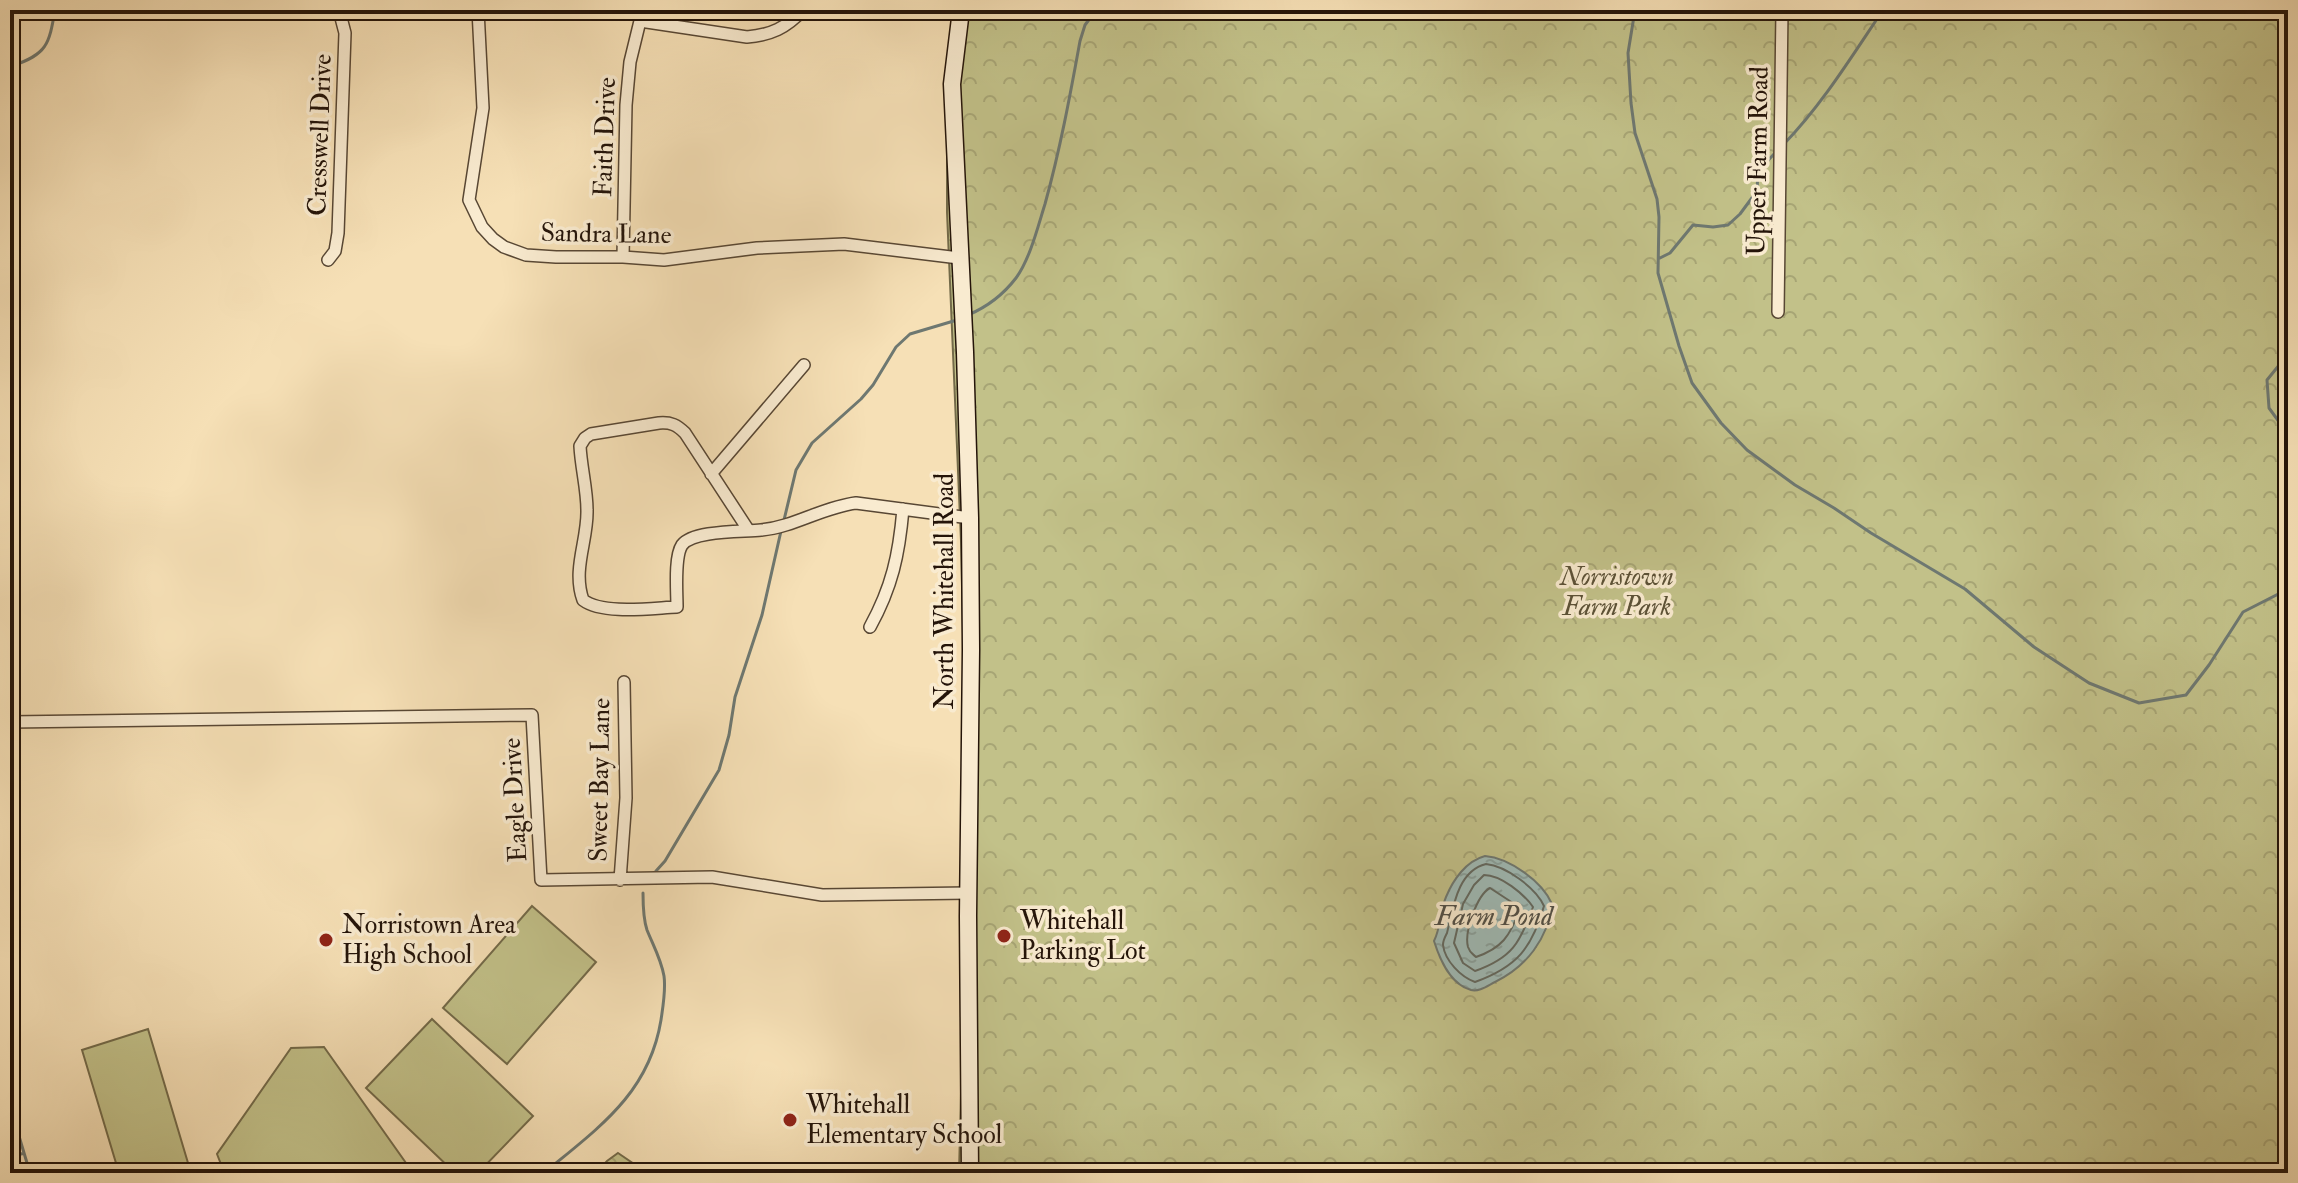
<svg xmlns="http://www.w3.org/2000/svg" width="2298" height="1183" font-family="'IM FELL Double Pica',serif">
<style>
.park{fill:url(#park-crowns);stroke:#736a49;stroke-width:2}
.pitch{fill:#c2c189;stroke:#736a49;stroke-width:2}
.water{fill:url(#water-ripples);stroke:#6e7871;stroke-width:2}
.lines{fill:none;stroke-linecap:round;stroke-linejoin:round}
.shore{stroke:#626860;stroke-width:2}
.stream{stroke:#6e7871;stroke-width:3}
.street-casing{stroke:#584734;stroke-width:14}
.secondary-casing{stroke:#241409;stroke-width:19}
.street{stroke:#f9ebd0;stroke-width:11}
.secondary{stroke:#f9ebd0;stroke-width:16}
.poi-dot{fill:#8f2418;stroke:#f9ebd0;stroke-width:3}
.labels{text-anchor:middle;dominant-baseline:central;stroke-width:7;stroke-linejoin:round;paint-order:stroke}
.street-label{font-size:26px;fill:#241409;stroke:#f9ebd0}
.park-label{font-size:26px;font-style:italic;fill:#5b5136;stroke:#f9ebd0}
.poi-label{font-size:26px;fill:#241409;stroke:#f9ebd0;text-anchor:start}
.water-label{font-size:28px;font-style:italic;fill:#4f4e46;stroke:#f9ebd0}
</style>
<defs>
<pattern id="park-crowns" width="20" height="18" patternUnits="userSpaceOnUse" patternTransform="scale(2)"><rect width="20" height="18" fill="#c2c189"/><path d="M2 6a3 3 0 1 1 6 0M12 15a3 3 0 1 1 6 0" fill="none" stroke="#a7a575"/></pattern>
<pattern id="water-ripples" width="26" height="14" patternUnits="userSpaceOnUse" patternTransform="scale(2)"><rect width="26" height="14" fill="#9fbbb7"/><path d="M2 4q2-2 4 0t4 0M15 11q2-2 4 0t4 0" fill="none" stroke="#89a09c"/></pattern>
</defs>
<rect width="100%" height="100%" fill="#f6e0b6"/>
<filter id="stains"><feTurbulence type="fractalNoise" baseFrequency=".0025" numOctaves="4"/><feColorMatrix values="0 0 0 0 .2 0 0 0 0 .09 0 0 0 0 .02 0 0 0 .5 -.17"/></filter>
<radialGradient id="worn" r=".72"><stop offset=".6" stop-color="#630" stop-opacity="0"/><stop offset="1" stop-color="#630" stop-opacity=".3"/></radialGradient>
<path class="park" d="M958,10H2288V1173H959L965,935V726L961,541L947,212V104Z
M618,1153L634,1164L639,1173H596L607,1161Z"/>
<path class="pitch" d="M532,906L596,962L507,1064L443,1008Z
M432,1019L533,1116L478,1173H455L366,1088Z
M148,1029L191,1173H119L82,1050Z
M324,1047L406,1163L392,1173L224,1172L217,1154L291,1048Z"/>
<path class="water" d="M1485,856C1509,858 1542,881 1552,904C1548,939 1526,967 1495,982C1487,986 1479,992 1471,990C1450,984 1440,960 1434,941C1441,927 1440,911 1446,897C1453,880 1466,861 1485,856Z"/>
<g class="lines">
<path class="shore" d="M1486,864C1506,866 1536,888 1544,906C1532,948 1517,967 1475,982C1461,977 1445,961 1443,945C1443,940 1445,937 1447,933C1453,909 1457,871 1486,864Z
M1484,875C1501,875 1524,894 1533,907C1520,943 1512,958 1475,971L1463,963L1454,943L1463,904L1474,885Z
M1490,888L1516,905L1519,911C1510,936 1502,948 1476,957C1472,953 1470,953 1468,947C1464,932 1477,895 1490,888Z"/>
<path class="stream" d="M1635,10L1628,53L1631,103L1635,133L1657,199L1659,217L1658,273L1679,346L1692,383L1721,423L1747,450L1795,485L1834,508L1871,533L1965,589L2034,647L2089,683L2139,703L2186,695L2209,665L2243,612L2288,589
M10,69L12,66C47,54 49,45 55,10
M1783,145C1822,105 1852,56 1883,10
M1660,258L1670,253L1693,225L1713,227L1728,225L1740,214L1757,191L1758,171L1775,153
M968,315C987,307 1003,295 1016,278C1030,259 1038,226 1045,204C1060,150 1070,96 1080,41L1085,25L1096,10
M2288,359L2280,364L2267,380L2269,408L2288,434
M784,520L796,470L812,443L861,399L873,385L896,347L910,334L957,320
M656,871L665,861L719,770L729,735L735,697L762,615L781,531
M10,1106L30,1173
M10,1151L22,1154
M544,1173C598,1128 649,1094 661,1020C663,1006 666,990 664,976C661,959 653,945 647,930C643,918 643,905 643,893"/>
<g class="street-casing">
<path id="street" d="M478,10L483,108L469,200L482,227L493,239L504,247L526,255L556,257H623L664,260L757,248L844,244L959,258
M640,21L747,37C771,35 786,28 803,10
M623,257L626,105L630,62L640,21L639,10
M328,260L335,251L338,233L345,33L339,10
M1778,312L1782,10
M711,474L804,365
M749,531L685,433C677,425 671,422 659,423L591,434L585,438L580,446C581,467 587,489 587,510C588,540 572,569 583,600C603,615 652,608 677,607C677,591 674,557 682,545C693,530 743,532 761,530C794,527 823,507 856,503L970,518
M870,627C892,587 899,555 903,509
M10,722L532,715L541,880L712,877L822,895L969,893
M620,880L626,798L624,682"/>
</g>
<g class="secondary-casing">
<path id="secondary" d="M961,10L952,84L965,352L970,518L971,650L968,916L970,1173"/>
</g>
<use href="#street" class="street"/>
<use href="#secondary" class="secondary"/>
</g>
<g class="poi-dot">
<circle cx="1004" cy="936" r="8"/>
<circle cx="326" cy="940" r="8"/>
<circle cx="790" cy="1120" r="8"/>
</g>
<g class="labels">
<g class="street-label">
<text transform="translate(320 135) rotate(-88)">Cresswell Drive</text>
<text transform="translate(605 137) rotate(-88)">Faith Drive</text>
<text transform="translate(1758 161) rotate(-89)">Upper Farm Road</text>
<text transform="translate(606 234) rotate(1)">Sandra Lane</text>
<text transform="translate(945 591) rotate(-90)">North Whitehall Road</text>
<text transform="translate(600 780) rotate(-89)">Sweet Bay Lane</text>
<text transform="translate(515 800) rotate(-93)">Eagle Drive</text>
</g>
<g class="park-label">
<text x="1617" y="577">Norristown<tspan x="1617" dy="30">Farm Park</tspan></text>
</g>
<g class="poi-label">
<text x="1020" y="921">Whitehall<tspan x="1020" dy="30">Parking Lot</tspan></text>
<text x="342" y="925">Norristown Area<tspan x="342" dy="30">High School</tspan></text>
<text x="806" y="1105">Whitehall<tspan x="806" dy="30">Elementary School</tspan></text>
</g>
<g class="water-label">
<text x="1494" y="916">Farm Pond</text>
</g>
</g>
<rect width="2298" height="1183" fill="none" stroke="#f6e0b6" stroke-width="40"/>
<rect x="12" y="12" width="2274" height="1159" fill="none" stroke="#241409" stroke-width="4"/>
<rect x="20" y="20" width="2258" height="1143" fill="none" stroke="#241409" stroke-width="2"/>
<rect width="100%" height="100%" filter="url(#stains)"/>
<rect width="100%" height="100%" fill="url(#worn)"/>
</svg>
